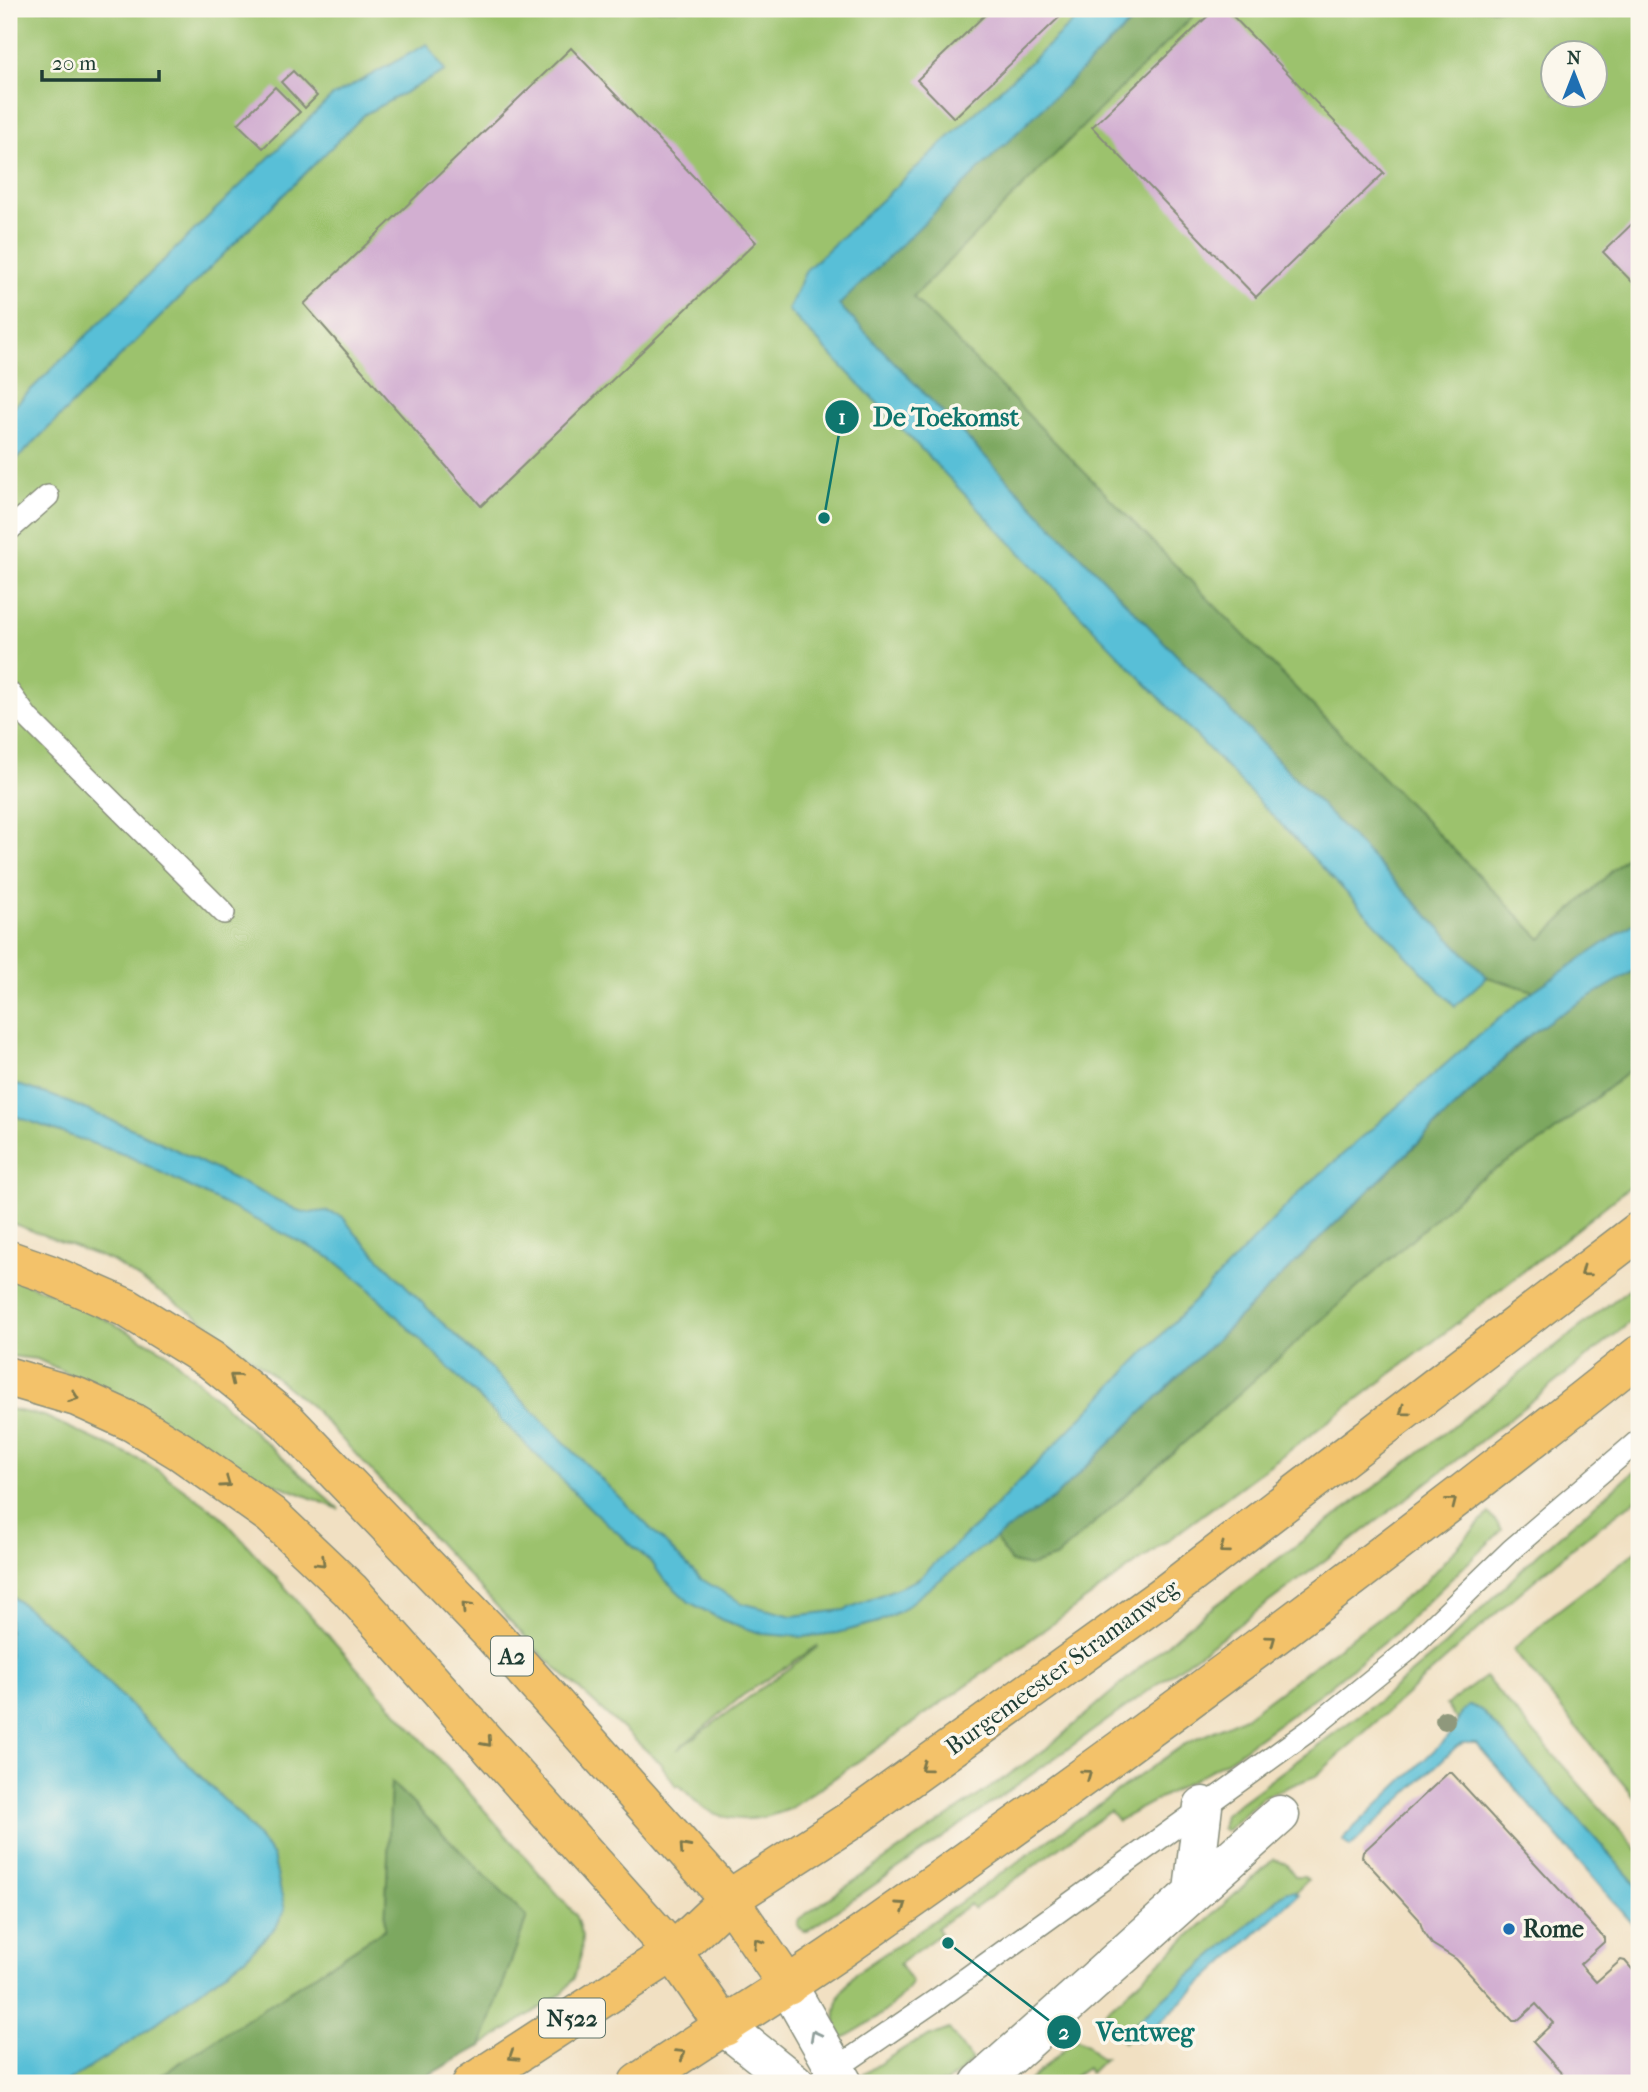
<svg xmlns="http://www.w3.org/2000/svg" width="1648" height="2092" font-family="'IM FELL French Canon',serif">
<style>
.green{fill:#9cc26d;stroke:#5e8050;stroke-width:2;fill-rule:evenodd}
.forest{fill:#7da860;stroke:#4e724a;stroke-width:2}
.water{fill:#59bfd7;stroke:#3c7e86;stroke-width:2}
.building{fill:#d2afd1}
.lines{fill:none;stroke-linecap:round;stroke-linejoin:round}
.service-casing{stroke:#888e7b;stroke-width:24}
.minor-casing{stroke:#888e7b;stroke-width:41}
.primary-casing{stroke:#888e7b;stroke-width:41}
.motorway-casing{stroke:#888e7b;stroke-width:41}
.service{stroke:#fff;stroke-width:21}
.minor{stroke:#fff;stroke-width:38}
.primary{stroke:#f3c26a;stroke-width:38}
.motorway{stroke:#f3c26a;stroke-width:38}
.tree{fill:#8f987c}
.oneway{stroke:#7e794c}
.oneway2{stroke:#8f9e9a}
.poi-dot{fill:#1f6fb2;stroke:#fbf7ec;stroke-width:2.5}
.labels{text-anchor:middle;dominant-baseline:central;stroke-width:7;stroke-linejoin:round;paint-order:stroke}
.shield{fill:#fbf7ec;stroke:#61756b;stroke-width:2}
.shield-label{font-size:23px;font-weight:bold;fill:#1f3d34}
.street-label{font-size:24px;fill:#1f3d34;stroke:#fbf7ec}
.poi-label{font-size:24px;font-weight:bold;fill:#1f3d34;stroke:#fbf7ec;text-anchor:start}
.leader{fill:none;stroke:#0f766e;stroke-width:2.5}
.callout-dot{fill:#0f766e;stroke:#fbf7ec;stroke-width:2.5}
.mark-label{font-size:21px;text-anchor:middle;font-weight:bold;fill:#fff}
.callout-label{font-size:26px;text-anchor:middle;font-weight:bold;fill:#0f766e;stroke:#fbf7ec;stroke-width:7;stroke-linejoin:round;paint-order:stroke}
</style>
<rect width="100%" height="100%" fill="#fbf7ec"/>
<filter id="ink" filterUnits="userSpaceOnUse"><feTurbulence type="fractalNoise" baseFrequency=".0143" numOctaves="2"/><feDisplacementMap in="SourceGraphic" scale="14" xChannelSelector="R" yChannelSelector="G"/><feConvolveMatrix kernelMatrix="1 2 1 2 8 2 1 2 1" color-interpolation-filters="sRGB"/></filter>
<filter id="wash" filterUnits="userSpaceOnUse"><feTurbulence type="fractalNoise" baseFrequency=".00686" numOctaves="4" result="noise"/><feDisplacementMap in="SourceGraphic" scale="28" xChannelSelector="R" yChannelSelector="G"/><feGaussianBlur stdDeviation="1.57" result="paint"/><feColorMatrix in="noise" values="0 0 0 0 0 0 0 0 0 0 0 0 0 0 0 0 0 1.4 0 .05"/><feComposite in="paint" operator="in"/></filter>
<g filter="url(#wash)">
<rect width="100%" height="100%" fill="#f1e0c2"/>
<path class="green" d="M9,9H1639V942L1508,1034L973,1542L915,1580L977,1551L995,1538L1011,1562L1478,1180L1545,1139L1639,1063V1179C1365,1401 1079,1608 790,1809C763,1820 731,1825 704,1808C695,1802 687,1792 679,1785L676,1786L660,1763L543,1656L312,1407L216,1329L112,1261L9,1222ZM1554,52H1596V94H1554ZM817,1646L818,1647L677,1750L742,1696Z
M9,1278L64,1297L166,1352L339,1509L261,1478L101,1389L37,1359L9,1356Z
M1639,1281V1315C1371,1533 1092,1736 807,1931H803L797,1925L799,1919L1045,1750L1188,1626L1380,1483Z
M9,1409L44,1416L149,1464L221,1516L458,1780L575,1914L582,1936L581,1955L574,1978L563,1993L481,2046L527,1917L391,1784L385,1929L149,2083H65L129,2043L246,1957L273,1856L241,1817L138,1714L66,1639L9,1594Z
M1639,1467V1497L1578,1543L1511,1600L1316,1776L1264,1796L1226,1831L1222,1829L1225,1814L1378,1701L1445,1645L1538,1554Z
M1489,1513L1502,1530L1393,1635L1322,1692L1227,1761L1118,1821L1110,1811L974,1909L970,1904L937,1928L940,1934L899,1964L912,1982C896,2008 866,2026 839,2040C831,2013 837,1993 856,1973L961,1902L1183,1745L1245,1717L1422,1585Z
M1639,1549V1803L1513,1650L1552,1615Z
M1485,1677L1639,1852V1888L1481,1710L1460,1724L1446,1705Z
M1274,1859L1286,1864L1295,1876H1304L1308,1880L1296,1892L1287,1891L1128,2029L1130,2036L1124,2042L1107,2023L1104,2013Z
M949,2029L972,2061L947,2083H859V2077L911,2044Z
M1076,2039L1086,2044L1100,2058H1105L1090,2073L1087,2068L1065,2083H1027Z"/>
<path class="forest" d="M1145,9H1200L913,297L1541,939L1639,845V920L1533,991L1487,977L838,304Z
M1639,968V1063L1545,1139L1478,1180L1055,1558L1029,1566L1011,1562L995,1538L1054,1498L1525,1039L1555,1017Z
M391,1782L527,1917L481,2046L414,2083H149L385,1929Z"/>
<path class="water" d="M1087,9H1145L839,305L1487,977L1455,1006L788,310L806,270Z
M427,44L445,71L365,114L9,467V411L331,97Z
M1639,920V968L1555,1017L1524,1039L1054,1498L977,1551L900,1611L878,1622L837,1633L803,1637L763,1634L722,1620L689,1602L662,1577L653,1564L595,1513L365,1285L333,1259L308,1246L128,1156L9,1114V1082L58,1098L140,1132L297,1210L309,1213L325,1211L342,1216L356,1234L434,1315L481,1359L701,1579L742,1603L792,1616L844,1610L917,1580L980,1522L1302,1190L1481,1033L1533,991Z
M9,1594L66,1639L138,1714L241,1817L273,1856L285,1910L276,1927L246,1957L129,2043L65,2083H9Z
M1470,1705L1481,1710L1639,1888V1931L1476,1743H1463L1457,1746L1350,1847L1343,1841L1346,1835L1450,1735L1463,1711Z
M1287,1891H1294L1298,1895L1138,2042L1132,2038L1127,2030Z"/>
<g id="blocks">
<path class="building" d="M991,9H1068L954,118L917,80Z
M1215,9H1226L1384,173L1256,297L1092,127Z
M571,48L756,242L481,506L304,304Z
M293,71L317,96L305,108L281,82Z
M275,87L300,112L263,148L238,124Z
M1639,217V289L1603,252Z
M1448,1773H1452L1604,1938V1942L1580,1964L1596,1982L1621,1960L1625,1961L1639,1977V2083H1575L1568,2075H1563L1533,2042L1553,2023L1536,2004L1517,2021H1513L1456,1959L1432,1944L1423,1931L1419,1919L1362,1857L1363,1852Z"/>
</g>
</g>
<g filter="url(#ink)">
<use href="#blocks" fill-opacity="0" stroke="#888e7b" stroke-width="2"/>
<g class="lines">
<g class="service-casing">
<path id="service" d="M9,530L48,496
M9,692L28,718L224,913
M815,2083L939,1998L1310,1730L1406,1652L1511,1550L1639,1440"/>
</g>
<g class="minor-casing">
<path id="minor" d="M1193,1891L1203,1806
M788,1986L843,2083
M725,2027L795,2083
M980,2083L1280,1815"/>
</g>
<g class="primary-casing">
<path id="primary" d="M729,1899L788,1986
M673,1952L725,2027
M472,2083L673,1952L729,1899L848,1822L1160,1598L1639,1231
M638,2083C706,2036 777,1994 846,1946C1116,1757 1381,1560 1639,1355"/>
</g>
<g class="motorway-casing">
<path id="motorway" d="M9,1260L49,1274L127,1308L211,1360L287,1421L490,1632L729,1899
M9,1377L77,1397L132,1422L180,1451L271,1515L350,1590L673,1952"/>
</g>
<use href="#service" class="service"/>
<use href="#minor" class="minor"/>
<use href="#primary" class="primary"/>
<use href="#motorway" class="motorway"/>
</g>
<circle class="tree" cx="1445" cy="1720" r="10"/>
<defs><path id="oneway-chevron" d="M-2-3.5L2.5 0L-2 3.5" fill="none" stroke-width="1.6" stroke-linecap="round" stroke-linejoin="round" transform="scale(1.75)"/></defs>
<g class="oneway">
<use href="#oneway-chevron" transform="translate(1585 1272) rotate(143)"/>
<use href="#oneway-chevron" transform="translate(234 1378) rotate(-141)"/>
<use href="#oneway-chevron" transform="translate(74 1397) rotate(20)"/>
<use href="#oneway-chevron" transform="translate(1404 1411) rotate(143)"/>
<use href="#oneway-chevron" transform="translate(226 1483) rotate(35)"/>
<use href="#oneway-chevron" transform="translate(1452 1502) rotate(-38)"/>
<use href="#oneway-chevron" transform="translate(1224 1549) rotate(143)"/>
<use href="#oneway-chevron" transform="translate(321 1562) rotate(44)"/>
<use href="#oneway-chevron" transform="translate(466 1607) rotate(-134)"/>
<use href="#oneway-chevron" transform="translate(1271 1640) rotate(-36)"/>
<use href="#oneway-chevron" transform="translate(487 1742) rotate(48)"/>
<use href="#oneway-chevron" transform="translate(925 1767) rotate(144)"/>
<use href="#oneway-chevron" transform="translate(1087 1774) rotate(-36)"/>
<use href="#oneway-chevron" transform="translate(684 1848) rotate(-132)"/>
<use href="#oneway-chevron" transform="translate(902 1906) rotate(-35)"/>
<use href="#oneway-chevron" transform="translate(758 1943) rotate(-124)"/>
<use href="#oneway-chevron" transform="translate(681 2054) rotate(-32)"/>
<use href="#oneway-chevron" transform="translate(513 2056) rotate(147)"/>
</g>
<use class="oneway2" href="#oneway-chevron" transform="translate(815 2035) rotate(-118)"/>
</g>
<circle class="poi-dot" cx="1509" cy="1929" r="7"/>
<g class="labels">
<g class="shield">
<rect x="491" y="1636.5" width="42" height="39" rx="5"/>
<rect x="539" y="1998.5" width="66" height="39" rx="5"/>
</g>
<g class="shield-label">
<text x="512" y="1656">A2</text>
<text x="572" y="2018">N522</text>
</g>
<g class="street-label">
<text transform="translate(1062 1667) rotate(-36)">Burgemeester Stramanweg</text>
</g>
<g class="poi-label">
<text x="1523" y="1929">Rome</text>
</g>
</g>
<path class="leader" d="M824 518L842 417M948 1943L1064 2032"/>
<g class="callout-dot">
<circle cx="824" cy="518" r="7"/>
<circle cx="948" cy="1943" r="7"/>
<circle cx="842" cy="417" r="18"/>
<circle cx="1064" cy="2032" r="18"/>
</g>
<g class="mark-label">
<text x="842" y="424">1</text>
<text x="1064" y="2039">2</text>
</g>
<g class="callout-label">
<text x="946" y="426">De Toekomst</text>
<text x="1145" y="2041">Ventweg</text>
</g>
<rect width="1648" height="2092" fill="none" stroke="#fbf7ec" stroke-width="35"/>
<g transform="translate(1574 74)"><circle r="33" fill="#fbf7ec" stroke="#a3ada2" stroke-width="2"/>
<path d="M0-5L12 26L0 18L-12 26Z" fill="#1f6fb2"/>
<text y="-10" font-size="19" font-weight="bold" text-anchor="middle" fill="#1f3d34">N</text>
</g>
<path d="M42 70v10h117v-10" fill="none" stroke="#1f3d34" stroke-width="3.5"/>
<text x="52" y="70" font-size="21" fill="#1f3d34" stroke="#fbf7ec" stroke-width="5" paint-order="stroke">20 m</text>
</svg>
